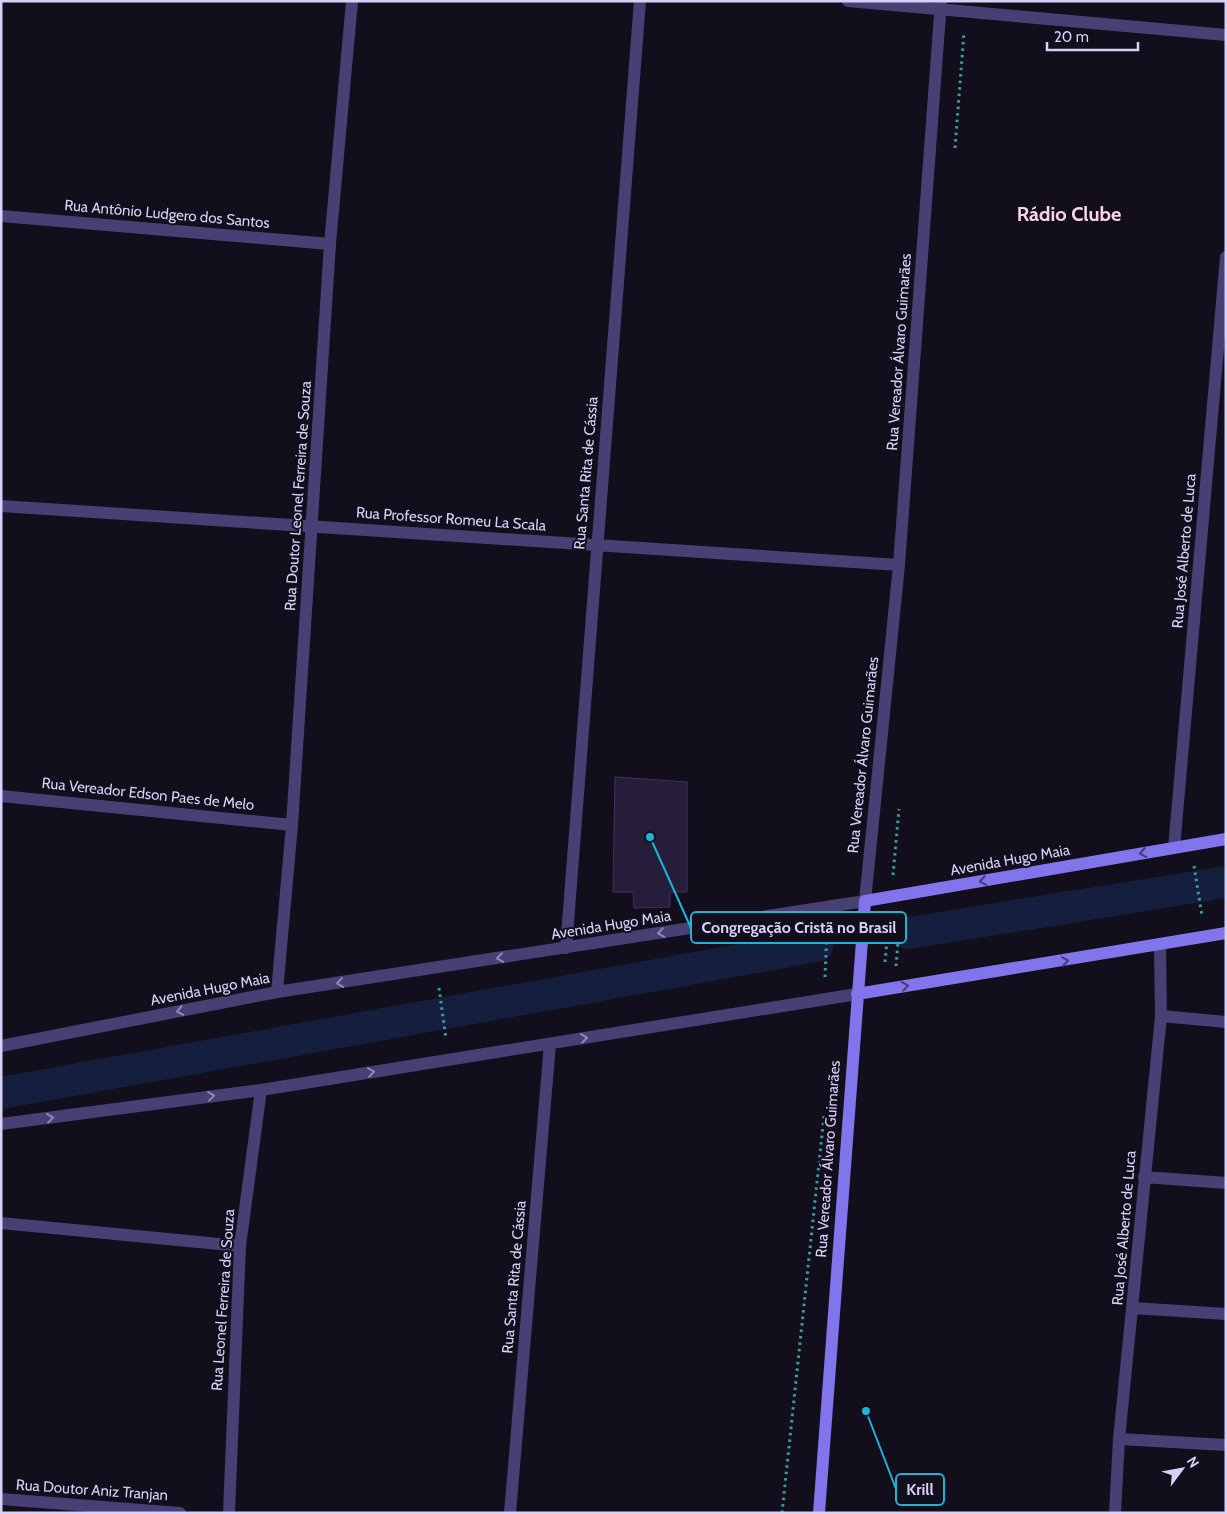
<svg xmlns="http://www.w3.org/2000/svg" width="1227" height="1514" font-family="Cabin,sans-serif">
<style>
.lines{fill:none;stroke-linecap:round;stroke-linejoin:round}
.canal{stroke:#131f3c;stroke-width:32}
.building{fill:#261d3b;stroke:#403263}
.path{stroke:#3d9da0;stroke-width:3;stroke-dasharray:2.5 4;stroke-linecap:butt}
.street{stroke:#464075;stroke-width:12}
.secondary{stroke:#8274eb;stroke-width:12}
.oneway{stroke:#443c79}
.oneway2{stroke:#8f88b6}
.labels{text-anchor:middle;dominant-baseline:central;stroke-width:4;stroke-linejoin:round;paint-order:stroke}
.street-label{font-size:15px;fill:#d8d0f8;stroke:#120e1c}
.district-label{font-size:20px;font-weight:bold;fill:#f9d2e7;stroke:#120e1c}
.leader{fill:none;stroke:#1eb4d6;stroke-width:2}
.callout-dot{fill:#1eb4d6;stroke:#120e1c;stroke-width:2}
.callout{fill:#120e1c;stroke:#1eb4d6;stroke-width:2}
.callout-label{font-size:16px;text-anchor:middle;font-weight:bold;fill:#d8d0f8}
</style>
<rect width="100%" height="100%" fill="#120e1c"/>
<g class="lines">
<path class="canal" d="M909,933L1226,882
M1,1093L817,946"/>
</g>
<path class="building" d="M615,777L687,782V892H670V907L634,908L633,892H613Z"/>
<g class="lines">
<path class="path" d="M955,148L964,32
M1194,866L1202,916
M893,875L899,809
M885,962L889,919
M896,966L900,918
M825,977L827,928
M439,988L446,1039
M782,1513L824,1116"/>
<path class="street" d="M848,1L1226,35
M1,216L330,244
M1,506L899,565
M1,796L292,825
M1174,848L1226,257
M566,948L640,1
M277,992L292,825L330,244L352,1
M1161,1016L1226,1022
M1,1046L277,992L865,901L899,565L941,1
M1,1124L261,1090L857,994
M1144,1177L1226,1183
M1,1223L240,1246
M1133,1308L1226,1314
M1119,1439L1226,1445
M1,1499L180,1513
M229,1513L240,1246L261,1090
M510,1513L550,1044
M1115,1513L1119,1439L1161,1016L1160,946"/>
<path class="secondary" d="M857,994L1226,933
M819,1513L865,901L1226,839"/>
</g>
<defs><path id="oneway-chevron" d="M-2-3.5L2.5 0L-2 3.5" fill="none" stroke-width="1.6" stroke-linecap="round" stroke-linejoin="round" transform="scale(1.25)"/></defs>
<g class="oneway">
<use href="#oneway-chevron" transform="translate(1143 853) rotate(170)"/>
<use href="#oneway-chevron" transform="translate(983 881) rotate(170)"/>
<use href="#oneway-chevron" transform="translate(1065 961) rotate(-9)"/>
<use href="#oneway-chevron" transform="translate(905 986) rotate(-9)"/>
</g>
<g class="oneway2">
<use href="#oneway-chevron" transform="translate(661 933) rotate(171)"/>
<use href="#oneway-chevron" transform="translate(500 958) rotate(171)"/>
<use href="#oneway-chevron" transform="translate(340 983) rotate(171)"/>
<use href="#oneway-chevron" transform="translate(180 1011) rotate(169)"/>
<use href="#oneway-chevron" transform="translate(584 1038) rotate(-9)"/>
<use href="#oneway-chevron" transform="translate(371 1072) rotate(-9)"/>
<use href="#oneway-chevron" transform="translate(211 1096) rotate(-7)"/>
<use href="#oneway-chevron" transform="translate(50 1118) rotate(-7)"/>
</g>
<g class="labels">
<g class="street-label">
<text transform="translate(167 214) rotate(5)">Rua Antônio Ludgero dos Santos</text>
<text transform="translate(899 352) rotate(-86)">Rua Vereador Álvaro Guimarães</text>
<text transform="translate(586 473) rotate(-85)">Rua Santa Rita de Cássia</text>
<text transform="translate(298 496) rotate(-86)">Rua Doutor Leonel Ferreira de Souza</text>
<text transform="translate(451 519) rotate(4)">Rua Professor Romeu La Scala</text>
<text transform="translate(1184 551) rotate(-85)">Rua José Alberto de Luca</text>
<text transform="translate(863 755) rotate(-84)">Rua Vereador Álvaro Guimarães</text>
<text transform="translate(148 794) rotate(6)">Rua Vereador Edson Paes de Melo</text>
<text transform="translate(1010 860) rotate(-10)">Avenida Hugo Maia</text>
<text transform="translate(611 925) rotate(-9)">Avenida Hugo Maia</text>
<text transform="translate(210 989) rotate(-11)">Avenida Hugo Maia</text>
<text transform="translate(828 1159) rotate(-86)">Rua Vereador Álvaro Guimarães</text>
<text transform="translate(1124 1228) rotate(-85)">Rua José Alberto de Luca</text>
<text transform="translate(514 1277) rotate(-85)">Rua Santa Rita de Cássia</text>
<text transform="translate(223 1300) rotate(-86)">Rua Leonel Ferreira de Souza</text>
<text transform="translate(92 1490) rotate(4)">Rua Doutor Aniz Tranjan</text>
</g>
<g class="district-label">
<text x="1069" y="214">Rádio Clube</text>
</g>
</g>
<path class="leader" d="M650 837L691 928M866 1411L896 1489"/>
<g class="callout-dot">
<circle cx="650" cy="837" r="5"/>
<circle cx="866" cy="1411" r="5"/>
</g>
<g class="callout">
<rect x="691" y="912" width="215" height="31" rx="5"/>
<rect x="896" y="1474" width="48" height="31" rx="5"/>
</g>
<g class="callout-label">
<text x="799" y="933">Congregação Cristã no Brasil</text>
<text x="920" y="1495">Krill</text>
</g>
<rect width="1227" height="1514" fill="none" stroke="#d8d0f8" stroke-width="5"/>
<g transform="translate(1182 1469) rotate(58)" stroke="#120e1c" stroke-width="4" paint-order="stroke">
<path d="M0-4L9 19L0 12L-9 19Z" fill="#d8d0f8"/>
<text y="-8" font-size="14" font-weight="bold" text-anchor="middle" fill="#d8d0f8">N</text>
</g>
<path d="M1047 42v8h91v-8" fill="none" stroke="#d8d0f8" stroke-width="2.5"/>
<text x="1054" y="42" font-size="15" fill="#d8d0f8" stroke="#120e1c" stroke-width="4" paint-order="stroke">20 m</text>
</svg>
